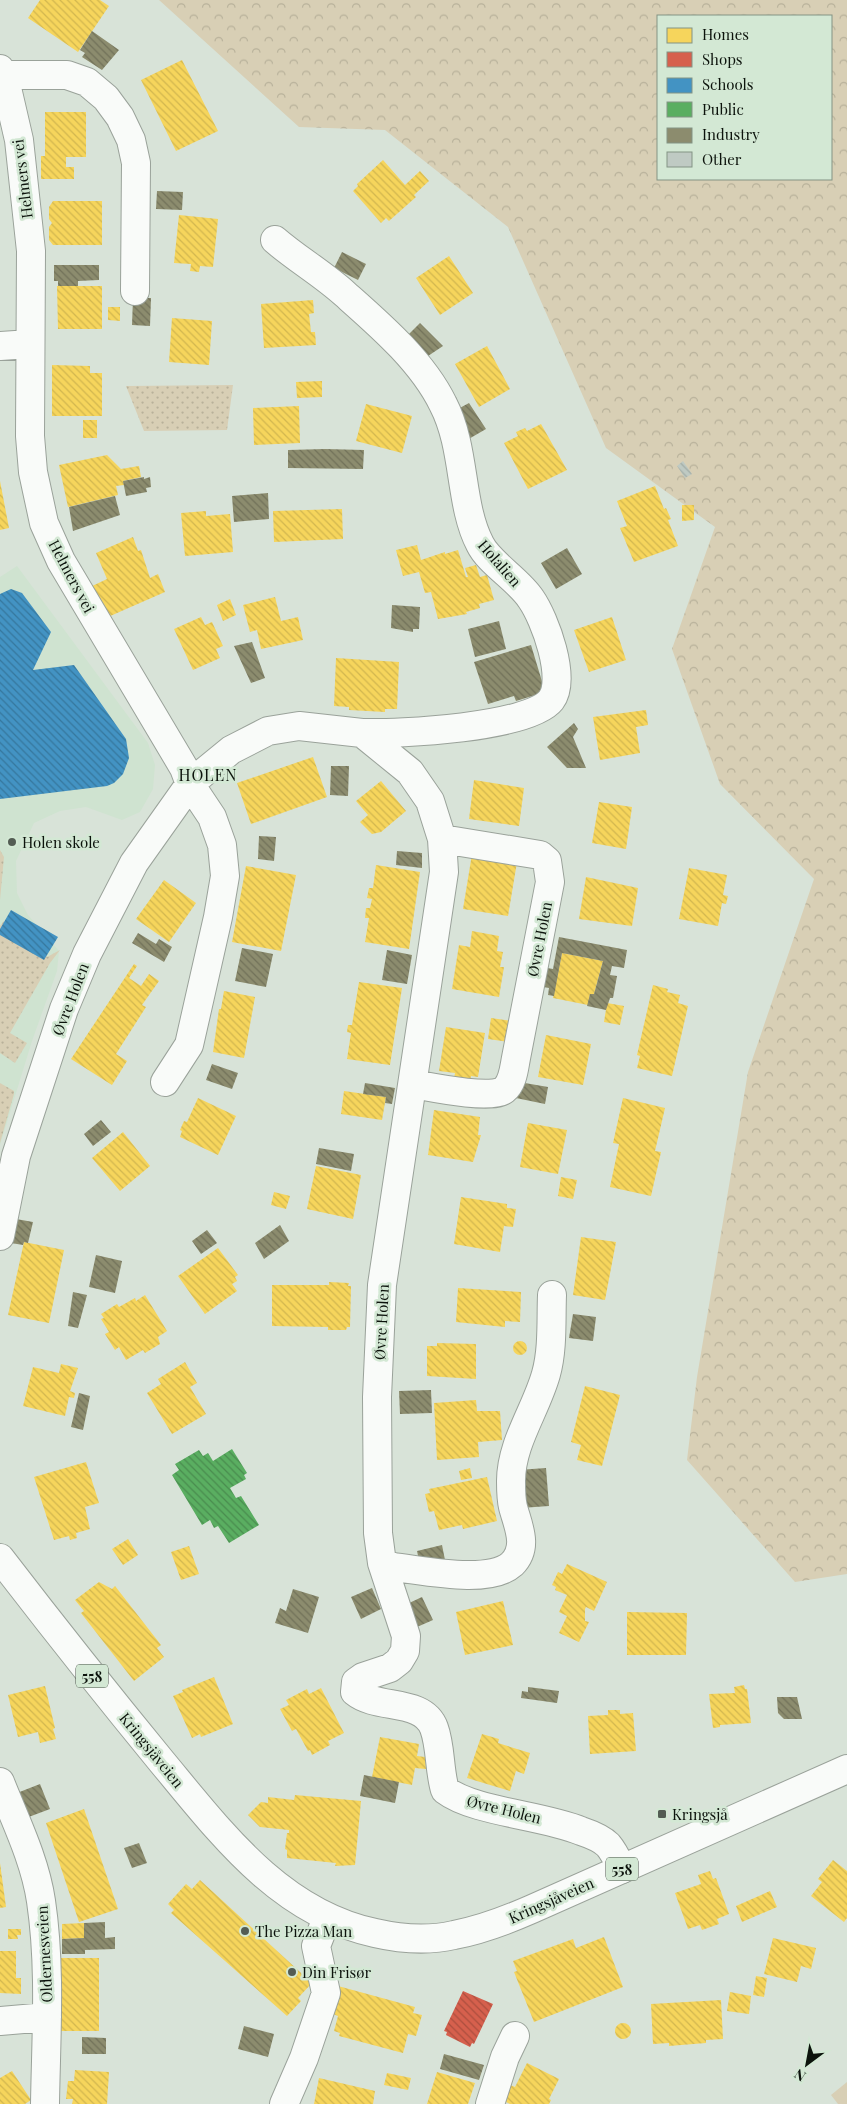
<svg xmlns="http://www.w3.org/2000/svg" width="847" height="2104" font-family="'Playfair Display',serif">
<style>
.built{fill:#cfe3d0}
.green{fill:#d8cfb5}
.forest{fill:url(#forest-crowns);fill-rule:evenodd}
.park{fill:url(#park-dots)}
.homes{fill:url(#homes-back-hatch)}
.shops{fill:url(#shops-back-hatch)}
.schools{fill:url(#schools-back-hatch)}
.public{fill:url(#public-back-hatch)}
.industry{fill:url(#industry-back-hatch)}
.building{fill:url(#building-back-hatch)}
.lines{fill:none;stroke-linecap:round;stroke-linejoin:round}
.minor-casing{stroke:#9aa29a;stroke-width:30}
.major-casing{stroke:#9aa29a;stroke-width:30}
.minor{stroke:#f9fbf9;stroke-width:28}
.major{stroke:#f9fbf9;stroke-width:28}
.poi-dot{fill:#535c53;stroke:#d3e8d4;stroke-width:2}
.labels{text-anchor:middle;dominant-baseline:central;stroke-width:5;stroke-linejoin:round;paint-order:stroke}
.shield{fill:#d3e8d4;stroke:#485348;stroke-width:1}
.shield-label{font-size:14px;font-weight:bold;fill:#0c130c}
.street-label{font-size:15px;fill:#0c130c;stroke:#d3e8d4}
.poi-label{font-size:15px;fill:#0c130c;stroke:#d3e8d4;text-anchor:start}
.neighbourhood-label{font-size:16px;letter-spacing:1px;fill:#0c130c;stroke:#d3e8d4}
</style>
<defs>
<pattern id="forest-crowns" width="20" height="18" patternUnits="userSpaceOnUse" patternTransform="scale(1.25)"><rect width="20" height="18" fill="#d8cfb5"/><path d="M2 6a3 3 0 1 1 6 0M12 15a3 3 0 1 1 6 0" fill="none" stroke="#b8b19a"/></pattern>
<pattern id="park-dots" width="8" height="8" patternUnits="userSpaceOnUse" patternTransform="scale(1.25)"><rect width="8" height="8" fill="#d8cfb5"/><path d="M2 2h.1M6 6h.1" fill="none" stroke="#b8b19a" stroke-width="1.8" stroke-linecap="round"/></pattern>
<pattern id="homes-back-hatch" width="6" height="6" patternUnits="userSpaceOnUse" patternTransform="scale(1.25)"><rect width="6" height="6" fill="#f6d55c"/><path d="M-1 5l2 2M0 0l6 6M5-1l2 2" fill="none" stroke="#d2b64f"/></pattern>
<pattern id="shops-back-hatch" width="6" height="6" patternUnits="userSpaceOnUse" patternTransform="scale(1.25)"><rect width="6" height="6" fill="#d6604d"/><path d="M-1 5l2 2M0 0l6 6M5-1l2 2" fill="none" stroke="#ac4e3e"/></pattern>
<pattern id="schools-back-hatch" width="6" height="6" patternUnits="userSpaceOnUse" patternTransform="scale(1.25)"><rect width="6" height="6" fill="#4393c3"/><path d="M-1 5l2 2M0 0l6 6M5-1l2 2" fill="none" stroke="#36779d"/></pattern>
<pattern id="public-back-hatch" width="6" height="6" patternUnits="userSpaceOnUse" patternTransform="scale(1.25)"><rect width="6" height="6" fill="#5aae61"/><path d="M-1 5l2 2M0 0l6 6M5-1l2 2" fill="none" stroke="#498c4e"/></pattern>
<pattern id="industry-back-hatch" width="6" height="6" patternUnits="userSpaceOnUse" patternTransform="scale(1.25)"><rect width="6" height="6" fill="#8c8c6e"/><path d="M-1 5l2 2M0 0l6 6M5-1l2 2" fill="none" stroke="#717159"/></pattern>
<pattern id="building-back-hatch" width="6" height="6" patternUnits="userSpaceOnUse" patternTransform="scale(1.25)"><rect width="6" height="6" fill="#bfcac3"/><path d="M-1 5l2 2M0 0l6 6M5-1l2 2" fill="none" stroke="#a3ada6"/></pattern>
</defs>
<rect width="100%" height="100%" fill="#d8e3d8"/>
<path class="built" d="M17,566L148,743L155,765L153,789L140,812L122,820L86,807L60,811L34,823L16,861L17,893L28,915L59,951L57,971L32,1041L0,1145V577Z"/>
<path class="green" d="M847,2082V2104H838L831,2095Z"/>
<path class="forest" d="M159,0H847V1574L795,1582L687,1460L697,1377L748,1072L814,879L720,784L672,649L715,527L606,448L508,227L385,130L299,127ZM658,16H831V179H658Z"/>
<path class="park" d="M233,385L227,430L144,431L126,386Z
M0,850L4,857L0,900Z
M4,921V931L46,954L47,957L60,950L50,963L10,1033L27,1043L15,1063L0,1053V926Z
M0,1083L14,1091V1094L0,1143Z"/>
<path class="homes" d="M40,0H100L109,6L78,52L28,18Z
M182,60L218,131L176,151L141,80Z
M45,112H86V157H66V167H74V179H41V156H45Z
M383,160L405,185L420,171L429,181L414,195L416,197L389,221L386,218L381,223L353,191L358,186L357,184Z
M53,201H102V245H53L49,240V227L52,223L49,219V207Z
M179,215L218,219L213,267L200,266L199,272L190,271L191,264L174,263Z
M449,256L473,293L440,315L416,278Z
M57,286H102V329H58Z
M313,300L314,313L309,314L311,332H315L316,345L264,348L261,304Z
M108,307H120V321L108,320Z
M172,318L212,321L209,365L169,362Z
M487,346L510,389L479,407L455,364Z
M52,365L90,366V373H102V416H52Z
M322,381V397L297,398L296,382Z
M366,404L412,416L402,453L356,441Z
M299,406L300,443L254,445L253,408Z
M83,420H97V438H83Z
M541,424L567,470L528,489L504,443L518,436L516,432L525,428L527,431Z
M107,455L121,469L139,466L141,477L123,481L124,485L116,486L118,495L68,507L59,465Z
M0,481L9,528L0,530Z
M655,486L664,509L666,508L671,519L668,520L678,546L634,562L620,528L627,526L617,501Z
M682,505H694V520L682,521Z
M342,509L343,539L274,542L273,511Z
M206,511V516L230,514L233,552L185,556L181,513Z
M133,537L138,551L141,550L150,578L158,574L165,592L108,617L88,588L107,579L96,553Z
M417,545L421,560L445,552V554L458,550L466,577H468L465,568L476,565L480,577L487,575L494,600L479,604L480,608L466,612L467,614L438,619L431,592L425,593L419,572L403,576L396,550Z
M275,597L281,621L298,617L303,640L261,649L257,630L250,632L243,605Z
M230,599L236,615L223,621L217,605Z
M201,617L205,625L212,622L223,646L216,649L220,658L193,670L174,629Z
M612,617L626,660L589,672L574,630Z
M336,658L399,662L397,709H385V712L349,710V707L334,706Z
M646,710L648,725L636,727L640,753L600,760L593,717Z
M313,757L327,797L251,824L237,783Z
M474,780L524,788L519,826L469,819Z
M381,781L406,811L381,832L372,834L360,822L368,815L356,801Z
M599,802L632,807L626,849L592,843Z
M472,854L517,862L508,916L463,909Z
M376,865L420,872L409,949L365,942L369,918H365L366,908H370L372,899L367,898L369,888H373Z
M246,866L296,875L281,951L232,942Z
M689,868L727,875L723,895L728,896L726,904L722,903L718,926L679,919Z
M586,877L638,888L632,926L579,919Z
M164,880L196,903L169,942L136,919Z
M472,931L499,936L497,951L503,952L500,967H504L499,997L452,989L459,945L470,947Z
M562,953L603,961L594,994H590L588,1005L553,998Z
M134,964L137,966L129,978L141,986L149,974L159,981L142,1005L146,1007L116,1054L127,1061L112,1085L71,1059Z
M359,982L402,988L390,1065L347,1059L351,1033L347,1032L348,1025H352Z
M653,985L668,989L667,992L680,995L678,1003L688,1006L672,1076L637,1068L640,1056L637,1055Z
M224,991L255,997L244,1058L213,1052L219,1009H221Z
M607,1003L624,1006L620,1025L604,1022Z
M491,1018L512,1021L509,1042L488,1039Z
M446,1027L485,1033L478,1077L471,1076L470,1082L454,1079L455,1073L439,1071Z
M546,1035L591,1044L583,1085L538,1077Z
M344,1091L386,1097L382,1120L341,1114Z
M198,1098L236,1116L218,1155L180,1137L182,1131L180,1130L184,1121L187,1122Z
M623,1098L665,1108L655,1151L661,1152L651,1196L610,1187L619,1144L613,1143Z
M434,1110L480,1117L478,1135H481L473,1162L428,1155Z
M528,1123L567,1130L558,1174L520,1167Z
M123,1132L150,1166L120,1191L92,1158Z
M316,1166L361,1175L353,1219L307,1209Z
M561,1177L577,1180L573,1199L558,1196Z
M274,1192L290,1196L286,1209L271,1205Z
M461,1197L507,1204V1208L516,1209L513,1227L504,1226L500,1252L454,1244Z
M581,1237L616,1242L605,1300L573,1295Z
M24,1242L64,1250L49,1323L8,1315Z
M218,1248L238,1275L235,1277L237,1281L232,1284L237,1291L205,1314L178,1276Z
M329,1282L349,1283L348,1286H351L350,1327H347L346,1330H328V1327L272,1326V1285H329Z
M458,1288L521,1292L520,1322L505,1321V1327L456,1322Z
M145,1295L167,1331L158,1337L160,1344L145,1353L143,1350L126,1360L119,1347L115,1350L105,1334L109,1332L101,1319L104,1318L101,1314L117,1304L119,1307L135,1298L136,1301Z
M513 1348a7 7 0 1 1 14 0a7 7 0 1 1-14 0Z
M437,1343L476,1344V1379L427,1376V1346H437Z
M185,1362L197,1383L190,1387L206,1414L172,1434L147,1393L161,1384L158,1379Z
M61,1364L78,1368L70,1391L75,1393L74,1398L69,1397L65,1416L23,1406L33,1367L59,1373Z
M585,1386L620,1395L602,1466L577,1460L581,1445L571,1442Z
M476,1400L477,1411H500L502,1440L478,1442L479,1457L437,1460L434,1403Z
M86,1462L99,1503L85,1507L90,1529L76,1533L77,1538L70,1540L69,1536L54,1540L34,1477Z
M470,1468L472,1478L461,1480L459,1471Z
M487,1477L497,1521L463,1529L462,1525L439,1530L434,1511L429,1512L425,1494L430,1493L429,1489Z
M128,1539L138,1555L123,1565L112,1549Z
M189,1546L199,1574L181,1580L171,1552Z
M567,1564L607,1582L594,1611L586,1607L585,1609V1621L589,1622L579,1642L559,1633L567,1616L559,1612L567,1595L555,1590L556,1587L552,1585L558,1572L562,1574Z
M99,1582L112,1589L115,1586L161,1645L157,1648L164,1657L134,1681L81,1613L84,1611L75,1600Z
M503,1601L513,1645L465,1655L456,1612Z
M627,1612L687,1613L686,1655H627Z
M214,1677L233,1724L201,1737L200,1734L192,1738L173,1696L183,1692L182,1690Z
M744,1685L745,1689H747L751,1723L720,1725V1727L713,1728L709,1694L735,1693L734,1687Z
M45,1686L55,1728L53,1729L56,1739L40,1743L38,1732L18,1737L8,1695Z
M321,1688L344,1733L328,1741L330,1745L312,1755L310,1750L308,1751L296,1729L292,1731L280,1709L289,1705L286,1700L307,1689L309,1694Z
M608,1710H620V1714L633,1713L636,1751L590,1754L588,1716L608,1715Z
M482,1734L499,1739L498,1743L530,1753L524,1774L516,1771L510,1791L467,1778Z
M380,1737L419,1744L417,1756L425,1757L426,1769L415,1768L412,1785L372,1777Z
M295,1795L361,1801L355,1865L335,1866L336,1863L287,1858V1850L285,1849L287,1833H289V1830L260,1827L248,1815L261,1802L268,1803V1797L294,1800Z
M84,1809L118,1909L79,1922L46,1823Z
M833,1860L847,1871V1918L844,1922L811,1896L822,1882L818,1879Z
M0,1863L6,1907L0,1908Z
M710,1871L713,1879L716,1878L729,1914L717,1919L719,1924L702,1930L700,1925L688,1929L675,1893L701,1884L698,1875Z
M200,1880L312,1983L298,1998L301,2001L287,2016L171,1913L174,1910L168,1904L186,1884L192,1889Z
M770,1891L777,1907L742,1922L736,1906Z
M84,1923V1938L62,1939V1924Z
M8,1929H21V1935H17L18,1939H8Z
M604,1937L623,1987L534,2022L514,1972L517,1971L513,1961L573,1939L576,1948Z
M773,1938L816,1948L811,1969L801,1966L797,1982L764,1974Z
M0,1951H16V1978H21V1994L0,1993Z
M54,1958H99V2031H54Z
M756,1976L767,1978L764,1997L753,1995Z
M338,1986L415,2007L413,2013L422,2015L416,2036L408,2034L403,2053L339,2036L340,2033L334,2031L338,2016L328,2012Z
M730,1992L751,1996L749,2014L727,2011Z
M721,2000L723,2039L706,2040V2043L669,2046V2043L653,2044L651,2004Z
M615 2031a8 8 0 1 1 16 0a8 8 0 1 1-16 0Z
M527,2063L559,2079L549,2099L551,2100L549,2104H510L500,2099L508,2084L515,2087Z
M75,2070L109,2072L107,2104H72L73,2099H66L68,2081H74Z
M12,2071L31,2100L25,2104H0V2078Z
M437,2072L475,2083L468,2104H427Z
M387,2073L411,2078L408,2090L384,2085Z
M319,2078L375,2091L373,2104H314Z"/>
<path class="shops" d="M463,1991L493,2004L474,2044L472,2043L470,2047L446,2035L447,2032L444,2031Z"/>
<path class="schools" d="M11,589L22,593L51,632L33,670L74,665L126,739L129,758L123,774L114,783L107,786L0,799V594Z
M11,910L58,937L44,960L0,935V929Z"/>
<path class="public" d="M232,1449L247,1473L244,1475L246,1479L230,1488L236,1498L241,1496L259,1525L229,1543L218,1526L214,1528L210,1520L202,1525L172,1475L179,1470L175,1464L199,1450L203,1456L208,1453L213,1461Z"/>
<path class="industry" d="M92,31L119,50L102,70L82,57L85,53L80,50Z
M157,191L183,192L182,210L156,209Z
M342,252L366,264L358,280L334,268Z
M54,265H99V280L78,281V286H58V281H54Z
M133,298H151L150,326L132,325Z
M420,323L443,346L425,358L404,339Z
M469,403L486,429L467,440L456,410Z
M325,449L364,450L363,469L288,468V450Z
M144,477V479L150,477L151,487L146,488L147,492L126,496L123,481Z
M268,493L269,519L234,522L232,496Z
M115,496L120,515L73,531L69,507Z
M567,548L582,574L556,589L541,563Z
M392,605L420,607L419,629H413V632L391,628Z
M499,621L506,649L475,657L468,629Z
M252,642L265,678L251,683L234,646Z
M531,645L544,688L541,689L542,693L516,701L514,696L488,704L474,662Z
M574,723L578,729L573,737L586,768H567L547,747Z
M331,766H349L348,796L330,795Z
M259,836L276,837L274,861L258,859Z
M397,851L422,853V868L396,865Z
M138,933L156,944L159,939L172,947L164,962L132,943Z
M559,937L627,950L624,968L612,966L610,975L617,976L613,998H610L606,1010L587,1006L590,994H594L603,961L562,953L554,996L548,995L549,988L538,986L542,967L553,969Z
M242,948L273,954L266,987L235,981Z
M387,950L412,955L407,984L382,980Z
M212,1064L238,1073L232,1089L206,1080Z
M519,1082L548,1087L545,1104L516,1098Z
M365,1083L395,1088L392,1104L385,1103L386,1097L363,1094Z
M101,1120L111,1132L93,1146L84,1134Z
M319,1148L354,1154L351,1171L316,1164Z
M16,1219L33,1222L28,1243L24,1242L23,1245L11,1243Z
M280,1225L289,1241L264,1259L255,1243Z
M207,1230L217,1243L201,1254L192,1241Z
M96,1255L122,1261L115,1293L89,1287Z
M73,1292L87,1295L78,1328L68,1326Z
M573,1314L596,1317L593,1341L569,1338Z
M431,1390L432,1413L400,1414L399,1391Z
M79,1393L90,1396L83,1430L71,1427Z
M546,1468L549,1506L521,1508L518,1470Z
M442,1545L445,1560L420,1565L417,1551Z
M372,1588L381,1609L361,1619L351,1597Z
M293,1589L319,1597L308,1633L275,1623L280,1608L286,1611Z
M422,1597L433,1620L417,1627L407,1604Z
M528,1687L559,1691L557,1703L521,1698L522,1691L528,1692Z
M777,1697H797L802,1719H784L778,1713Z
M364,1775L399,1782L395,1803L360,1796Z
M40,1784L50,1809L26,1818L17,1793Z
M139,1843L147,1863L132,1868L124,1848Z
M105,1922V1938L115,1937V1949L85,1950V1954H62V1939L84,1938V1923Z
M244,2026L274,2034L268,2057L238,2049Z
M82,2037L106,2038V2054H82Z
M444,2054L484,2065L479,2080L440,2069Z"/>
<path class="building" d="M683,461L692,474L685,478L677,466Z"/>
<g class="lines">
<g class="minor-casing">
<path id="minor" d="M0,69L4,75L19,140L31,251L30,436L33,472L44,523L61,561L184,768L190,784L212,817L222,845L225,876L218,917L189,1045L165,1082
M4,75H67L87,82L106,98L120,117L131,140L136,163L135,291
M275,240C297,259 323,274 345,294C380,325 422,361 443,404C466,448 459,504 480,544C489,563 519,580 531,599C545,619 567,679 551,700C529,728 399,734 362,733
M0,346L30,344
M413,1084C430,1087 492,1100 504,1090C513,1083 514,1068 516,1058L550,882L547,861L540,855L442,839
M0,1236L16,1156L64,1009L87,954L134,863L190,784L203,773L231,750L268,731L299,726L362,733L410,772L430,801L442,839L444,872L382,1285L377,1397L378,1533L382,1563L406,1636L405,1651L399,1661L390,1668L363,1677L356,1682L355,1692C377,1710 423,1698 434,1728C441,1747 439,1770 445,1790C474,1812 543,1815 581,1831C590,1834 601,1838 608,1845C614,1852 618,1861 622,1869
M382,1563L393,1567C422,1570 489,1585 512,1564C529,1547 518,1526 513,1507C511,1499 511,1489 511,1481C511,1443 536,1410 546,1374C553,1349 551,1320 552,1295
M0,1782C15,1820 35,1860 41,1901C51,1968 46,2037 45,2104
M0,2021L47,2017
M284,2104L304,2058L326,1993L316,1946L327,1918
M490,2104L505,2057L515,2036"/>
</g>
<g class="major-casing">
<path id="major" d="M0,1558C53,1627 107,1695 162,1762C221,1833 280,1913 375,1933C401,1939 428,1941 454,1935C481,1930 507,1920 532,1909L847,1769"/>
</g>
<use href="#minor" class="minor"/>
<use href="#major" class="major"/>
</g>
<g class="poi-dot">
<circle cx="12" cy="842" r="5"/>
<rect x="657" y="1809" width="10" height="10" rx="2.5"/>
<circle cx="245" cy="1931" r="5"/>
<circle cx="292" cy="1972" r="5"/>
</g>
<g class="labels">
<g class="shield">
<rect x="76" y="1664.5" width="32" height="23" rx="4"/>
<rect x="606" y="1857.5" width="32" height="23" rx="4"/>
</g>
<g class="shield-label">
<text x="92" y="1676">558</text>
<text x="622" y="1869">558</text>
</g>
<g class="street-label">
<text transform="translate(22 179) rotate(-97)">Helmers vei</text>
<text transform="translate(500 563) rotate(49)">Holalien</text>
<text transform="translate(72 576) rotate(62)">Helmers vei</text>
<text transform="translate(539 939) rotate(-79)">Øvre Holen</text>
<text transform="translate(70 999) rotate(-69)">Øvre Holen</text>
<text transform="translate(381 1322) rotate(-87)">Øvre Holen</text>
<text transform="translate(152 1750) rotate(51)">Kringsjåveien</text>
<text transform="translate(504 1809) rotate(14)">Øvre Holen</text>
<text transform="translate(551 1900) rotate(-24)">Kringsjåveien</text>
<text transform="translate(44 1954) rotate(-93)">Oldernesveien</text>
</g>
<g class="poi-label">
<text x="22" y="842">Holen skole</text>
<text x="672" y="1814">Kringsjå</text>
<text x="255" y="1931">The Pizza Man</text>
<text x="302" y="1972">Din Frisør</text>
</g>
<g class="neighbourhood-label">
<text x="208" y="774">HOLEN</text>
</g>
</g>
<rect x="657" y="15" width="175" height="165" fill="#d3e8d4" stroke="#839384"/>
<rect x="667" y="28" width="25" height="15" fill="#f6d55c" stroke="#839384"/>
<text x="702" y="40" font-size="15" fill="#0c130c">Homes</text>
<rect x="667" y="52" width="25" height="15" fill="#d6604d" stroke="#839384"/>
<text x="702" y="65" font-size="15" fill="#0c130c">Shops</text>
<rect x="667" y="78" width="25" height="15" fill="#4393c3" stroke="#839384"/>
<text x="702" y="90" font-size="15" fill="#0c130c">Schools</text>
<rect x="667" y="102" width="25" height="15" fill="#5aae61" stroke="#839384"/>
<text x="702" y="115" font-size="15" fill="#0c130c">Public</text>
<rect x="667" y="128" width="25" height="15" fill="#8c8c6e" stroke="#839384"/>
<text x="702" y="140" font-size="15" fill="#0c130c">Industry</text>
<rect x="667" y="152" width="25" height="15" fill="#bfcac3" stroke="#839384"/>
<text x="702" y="165" font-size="15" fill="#0c130c">Other</text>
<g transform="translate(807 2064) rotate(212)" stroke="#d3e8d4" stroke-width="4" paint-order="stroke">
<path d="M0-4L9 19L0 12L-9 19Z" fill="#0c130c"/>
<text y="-8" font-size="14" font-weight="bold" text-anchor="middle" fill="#0c130c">N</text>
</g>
</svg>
